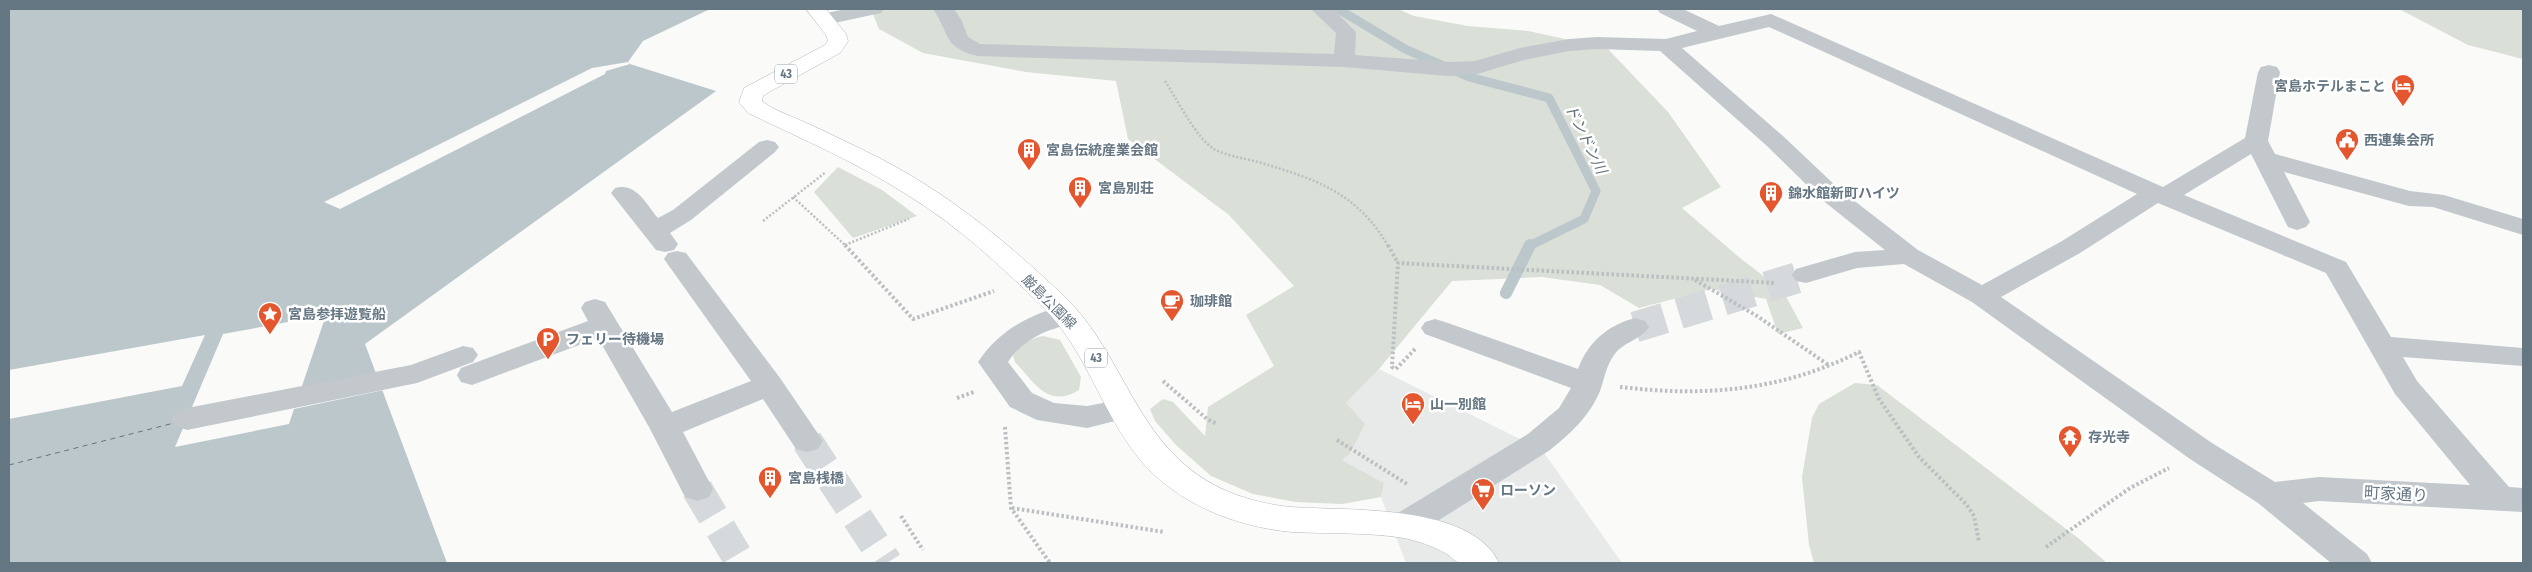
<svg xmlns="http://www.w3.org/2000/svg" width="2532" height="572" font-family="'Fira Sans Condensed','Noto Sans JP',sans-serif">
<style>
.built{fill:#e8e9e9}
.green{fill:#dadfd7}
.water{fill:#bbc7cb}
.pier{fill:#fafaf8}
.lines{fill:none;stroke-linecap:round;stroke-linejoin:round}
.stream-far1{stroke:#bbc7cb;stroke-width:9}
.stream{stroke:#bbc7cb;stroke-width:12}
.ferry{stroke:#60757c;stroke-width:1;stroke-dasharray:5 4.5;stroke-linecap:butt}
.minor-tunnel{stroke:#d5d9db;stroke-width:31;stroke-dasharray:31 15;stroke-linecap:butt}
.major-casing{stroke:#b5babe;stroke-width:1}
.path-far1{stroke:#bbbfc2;stroke-width:2.5;stroke-dasharray:2 2;stroke-linecap:butt}
.path{stroke:#bbbfc2;stroke-width:4;stroke-dasharray:2.5 2.5;stroke-linecap:butt}
.minor{fill:#c3c8cc;fill-rule:evenodd}
.major{fill:#fff;fill-rule:evenodd}
.labels{text-anchor:middle;dominant-baseline:central;stroke-width:5;stroke-linejoin:round;paint-order:stroke}
.shield{fill:#fff;stroke:#939fa8;stroke-width:1}
.shield-label{font-size:12px;font-weight:bold;fill:#657683}
.poi-label{font-size:14px;font-weight:bold;fill:#657683;stroke:#fff;text-anchor:start}
.street-label{font-size:14px;fill:#657683;stroke:#fff}
.water-label{font-size:15px;font-style:italic;fill:#60757c;stroke:#fff}
.near-street-label{font-size:16px;fill:#657683;stroke:#fff}
</style>
<rect width="100%" height="100%" fill="#fafaf8"/>
<path class="built" d="M1379,369L1542,450L1622,563H1406L1381,497L1384,483L1342,460L1349,455L1346,403Z"/>
<path class="green" d="M871,9H1398L1414,16L1468,26L1528,31L1607,48L1668,112L1721,187L1682,208L1740,258L1783,291L1803,328L1778,334L1766,299L1711,289L1639,308L1600,285L1542,277L1452,281L1379,369L1346,403L1365,424L1349,455L1342,460L1384,483L1381,497L1342,504L1296,502L1253,494L1211,476L1176,445L1155,421L1150,409L1163,399L1173,402L1205,436L1208,407L1274,366L1246,315L1294,286L1229,215L1128,139L1116,81L1026,72L923,53L879,29Z
M2399,9H2523V59L2468,45Z
M838,167L882,190L917,216L853,238L814,192Z
M1043,336L1060,340L1081,377L1079,390C1048,409 1035,383 1015,362L1013,356C1020,344 1030,339 1043,336Z
M1855,383L1877,385L2078,538L2107,563H1814L1809,545L1802,477L1812,418L1819,404Z"/>
<path class="water" d="M9,9H710L643,41L628,62L630,64L716,91L365,344L447,563H9Z"/>
<path class="pier" d="M628,62L630,64L606,71L605,74L340,209L324,202L592,68Z
M326,315L301,389L378,373L384,390L294,409L289,424L175,447L223,334Z
M205,335L182,386L9,419V370Z"/>
<g class="lines">
<path class="stream-far1" d="M1338,9L1405,49L1469,77L1549,98L1596,191L1584,219L1529,246"/>
<path class="stream" d="M1506,293L1530,245"/>
<path class="ferry" d="M9,465L174,423"/>
<path class="minor-tunnel" d="M1635,327L1806,275
M807,441L887,563
M697,489L741,563"/>
<g class="major-casing">
<path id="major" d="M806,9H826L846,34L848,41L840,53L771,91L763,96L762,101C773,110 789,115 802,121C829,133 855,146 881,159C949,194 1008,243 1064,296C1129,359 1136,453 1229,492C1249,500 1270,505 1291,507C1347,511 1471,503 1499,563C1490,563 1465,566 1458,562C1454,561 1451,556 1447,554C1433,546 1419,541 1404,538C1367,532 1329,534 1292,532C1236,527 1178,504 1141,461C1102,414 1087,352 1044,308C1003,268 958,226 909,196C858,163 802,139 748,113L739,102L744,88L825,45L828,41L826,35Z"/>
</g>
<path class="path-far1" d="M1165,81C1177,99 1196,138 1214,149C1226,156 1244,158 1258,162C1315,179 1357,192 1388,246
M793,197L846,246
M763,221L826,172
M845,245L909,219"/>
<path class="path" d="M845,245L913,319L994,291
M1388,245L1398,263
M1695,280L1757,316L1830,366
M1415,349L1396,369L1392,367L1398,263L1776,283
M1163,381L1207,419L1217,424
M1620,387C1705,397 1781,391 1859,352L1879,399L1919,457L1967,505L1974,516L1979,542
M957,398L974,392
M1005,427L1011,508L1050,563
M1337,440L1407,484
M1012,508L1164,532
M901,516L923,550
M2046,547L2130,488L2169,468"/>
<path class="minor" d="M845,9H884L881,13L825,25L818,23L815,19L818,15Z
M933,9H954L962,21L968,37L980,44L1334,54L1336,33L1311,9H1333L1356,32L1355,55L1448,62L1475,61L1520,48L1569,39L1597,37L1666,39L1697,31L1660,13L1657,9H1683L1719,26L1771,14L2163,187L2245,138L2258,72L2261,67L2269,65L2277,67L2280,72L2268,141L2275,154L2410,191L2444,195L2523,219V235L2433,207L2409,206L2284,172L2310,222L2306,227L2297,230L2288,227L2251,154L2184,195L2346,262L2391,337L2523,348V366L2403,357L2417,381L2509,487L2523,488V512L2319,501L2303,503L2367,554L2372,563H2331L2258,503L2190,459L1972,302L1904,264L1857,268L1806,283L1796,281L1792,275L1796,269L1855,252L1885,250L1821,199L1767,146L1660,51L1597,49L1569,51L1524,60L1477,74L1448,76L1344,67L978,56C943,48 950,34 933,9ZM1769,27L2137,194L2062,241L1982,285L1918,250L1839,189L1783,136L1682,48ZM2158,203L2326,273L2395,394L2470,485L2319,477L2275,482L2212,443L2001,297L2080,253Z
M767,140L775,142L779,147L775,152L691,220L670,233L678,244L674,250L665,252L656,250L611,193L615,188C636,182 646,204 658,218L673,210L759,142Z
M677,251L686,253L780,378L823,441L818,449L807,452L796,449L763,399L683,432L713,489L709,497L697,501L685,497L649,427L598,338L472,385L461,382L457,375L461,368L588,321L581,308L585,302L595,299L605,302L672,412L751,381L664,259L668,253Z
M1065,305L1075,308L1079,314C1072,325 1057,327 1045,332C1030,339 1017,348 1008,362L1032,393L1054,403L1087,406L1124,399L1135,402L1139,409L1135,416L1087,428L1037,420L1010,407L978,362C999,330 1029,315 1065,305Z
M1635,318L1645,321L1649,327C1641,340 1623,342 1614,355C1606,366 1604,380 1600,391C1589,417 1571,433 1550,450L1417,534L1405,538L1393,534L1388,525L1393,516L1528,434L1559,408L1571,388L1425,334L1421,328L1425,322L1435,319L1445,322L1578,369C1588,342 1608,325 1635,318Z
M463,346L473,348L478,355L473,362L417,383L187,430L176,426L171,419L176,412L187,408L411,365Z"/>
<use href="#major" class="major"/>
</g>
<defs>
<g id="hotel-pin" transform="scale(1.25)"><path d="M0 17L-7.5 6A9.5 9.5 0 1 1 7.5 6Z" fill="#e4572e" stroke="#fff"/><path d="M-6-4.5h1.5V1H6V5H4.5V3h-9V5H-6ZM-4 0a1.8 1.8 0 1 1 3.6 0ZM.5 0V-2.5h3Q6-2.5 6 0Z" fill="#fff"/></g>
<g id="civic-pin" transform="scale(1.25)"><path d="M0 17L-7.5 6A9.5 9.5 0 1 1 7.5 6Z" fill="#e4572e" stroke="#fff"/><path d="M-.6-6.5H3V-4.5H.6V-3L4-1V1h2V6H-6V1h2V-1L-.6-3ZM-1.2 2.5V6h2.4V2.5Z" fill="#fff"/></g>
<g id="building-pin" transform="scale(1.25)"><path d="M0 17L-7.5 6A9.5 9.5 0 1 1 7.5 6Z" fill="#e4572e" stroke="#fff"/><path d="M-4-6H4V6H1V3H-1V6H-4ZM-2.5-4.3h1.7v1.8h-1.7ZM.8-4.3h1.7v1.8H.8ZM-2.5-1h1.7V.8h-1.7ZM.8-1h1.7V.8H.8Z" fill="#fff"/></g>
<g id="cafe-pin" transform="scale(1.25)"><path d="M0 17L-7.5 6A9.5 9.5 0 1 1 7.5 6Z" fill="#e4572e" stroke="#fff"/><path d="M-5.5-4.5H6V0H3Q3 3.5 0 3.5H-2.5Q-5.5 3.5-5.5 0ZM3-3.2v2h1.7v-2ZM-6 4.5H4V6H-6Z" fill="#fff"/></g>
<g id="sight-pin" transform="scale(1.25)"><path d="M0 17L-7.5 6A9.5 9.5 0 1 1 7.5 6Z" fill="#e4572e" stroke="#fff"/><path d="M0-6L1.8-2.2L6-1.7L2.9 1.2L3.7 5.4L0 3.3L-3.7 5.4L-2.9 1.2L-6-1.7L-1.8-2.2Z" fill="#fff"/></g>
<g id="parking-pin" transform="scale(1.25)"><path d="M0 17L-7.5 6A9.5 9.5 0 1 1 7.5 6Z" fill="#e4572e" stroke="#fff"/><path d="M-3.5-5.5H1a3.5 3.5 0 0 1 0 7H-1V5.5H-3.5ZM-1-3.4V-.6H.8a1.4 1.4 0 0 0 0-2.8Z" fill="#fff"/></g>
<g id="temple-pin" transform="scale(1.25)"><path d="M0 17L-7.5 6A9.5 9.5 0 1 1 7.5 6Z" fill="#e4572e" stroke="#fff"/><path d="M0-6L5-2H3V0L6.5 2.5H4V6H1.5V3h-3V6H-4V2.5H-6.5L-3 0V-2H-5Z" fill="#fff"/></g>
<g id="supermarket-pin" transform="scale(1.25)"><path d="M0 17L-7.5 6A9.5 9.5 0 1 1 7.5 6Z" fill="#e4572e" stroke="#fff"/><path d="M-6-5.5h2.5l.6 2H6L4.5 2H-2.5L-4.4-4H-6ZM-1.5 3.2a1.3 1.3 0 1 0 .1 0ZM3 3.2a1.3 1.3 0 1 0 .1 0Z" fill="#fff"/></g>
</defs>
<g fill-rule="evenodd">
<use href="#hotel-pin" x="2403" y="86"/>
<use href="#civic-pin" x="2347" y="140"/>
<use href="#building-pin" x="1029" y="150"/>
<use href="#building-pin" x="1080" y="188"/>
<use href="#building-pin" x="1771" y="193"/>
<use href="#cafe-pin" x="1172" y="301"/>
<use href="#sight-pin" x="270" y="314"/>
<use href="#parking-pin" x="548" y="339"/>
<use href="#hotel-pin" x="1413" y="404"/>
<use href="#temple-pin" x="2070" y="437"/>
<use href="#building-pin" x="770" y="478"/>
<use href="#supermarket-pin" x="1483" y="490"/>
</g>
<g class="labels">
<g class="shield">
<rect x="775" y="64.5" width="22" height="19" rx="4"/>
<rect x="1085" y="348.5" width="22" height="19" rx="4"/>
</g>
<g class="shield-label">
<text x="786" y="74">43</text>
<text x="1096" y="358">43</text>
</g>
<g class="poi-label">
<text x="2386" y="86" text-anchor="end">宮島ホテルまこと</text>
<text x="2364" y="140">西連集会所</text>
<text x="1046" y="150">宮島伝統産業会館</text>
<text x="1098" y="188">宮島別荘</text>
<text x="1788" y="193">錦水館新町ハイツ</text>
<text x="1190" y="301">珈琲館</text>
<text x="288" y="314">宮島参拝遊覧船</text>
<text x="566" y="339">フェリー待機場</text>
<text x="1430" y="404">山一別館</text>
<text x="2088" y="437">存光寺</text>
<text x="788" y="478">宮島桟橋</text>
<text x="1500" y="490">ローソン</text>
</g>
<g class="street-label">
<text transform="translate(1049 302) rotate(45)">厳島公園線</text>
</g>
<g class="water-label">
<text transform="translate(1586 139) rotate(64)">ドンドン川</text>
</g>
<g class="near-street-label">
<text transform="translate(2396 494) rotate(3)">町家通り</text>
</g>
</g>
<rect width="2532" height="572" fill="none" stroke="#657683" stroke-width="20"/>
</svg>
